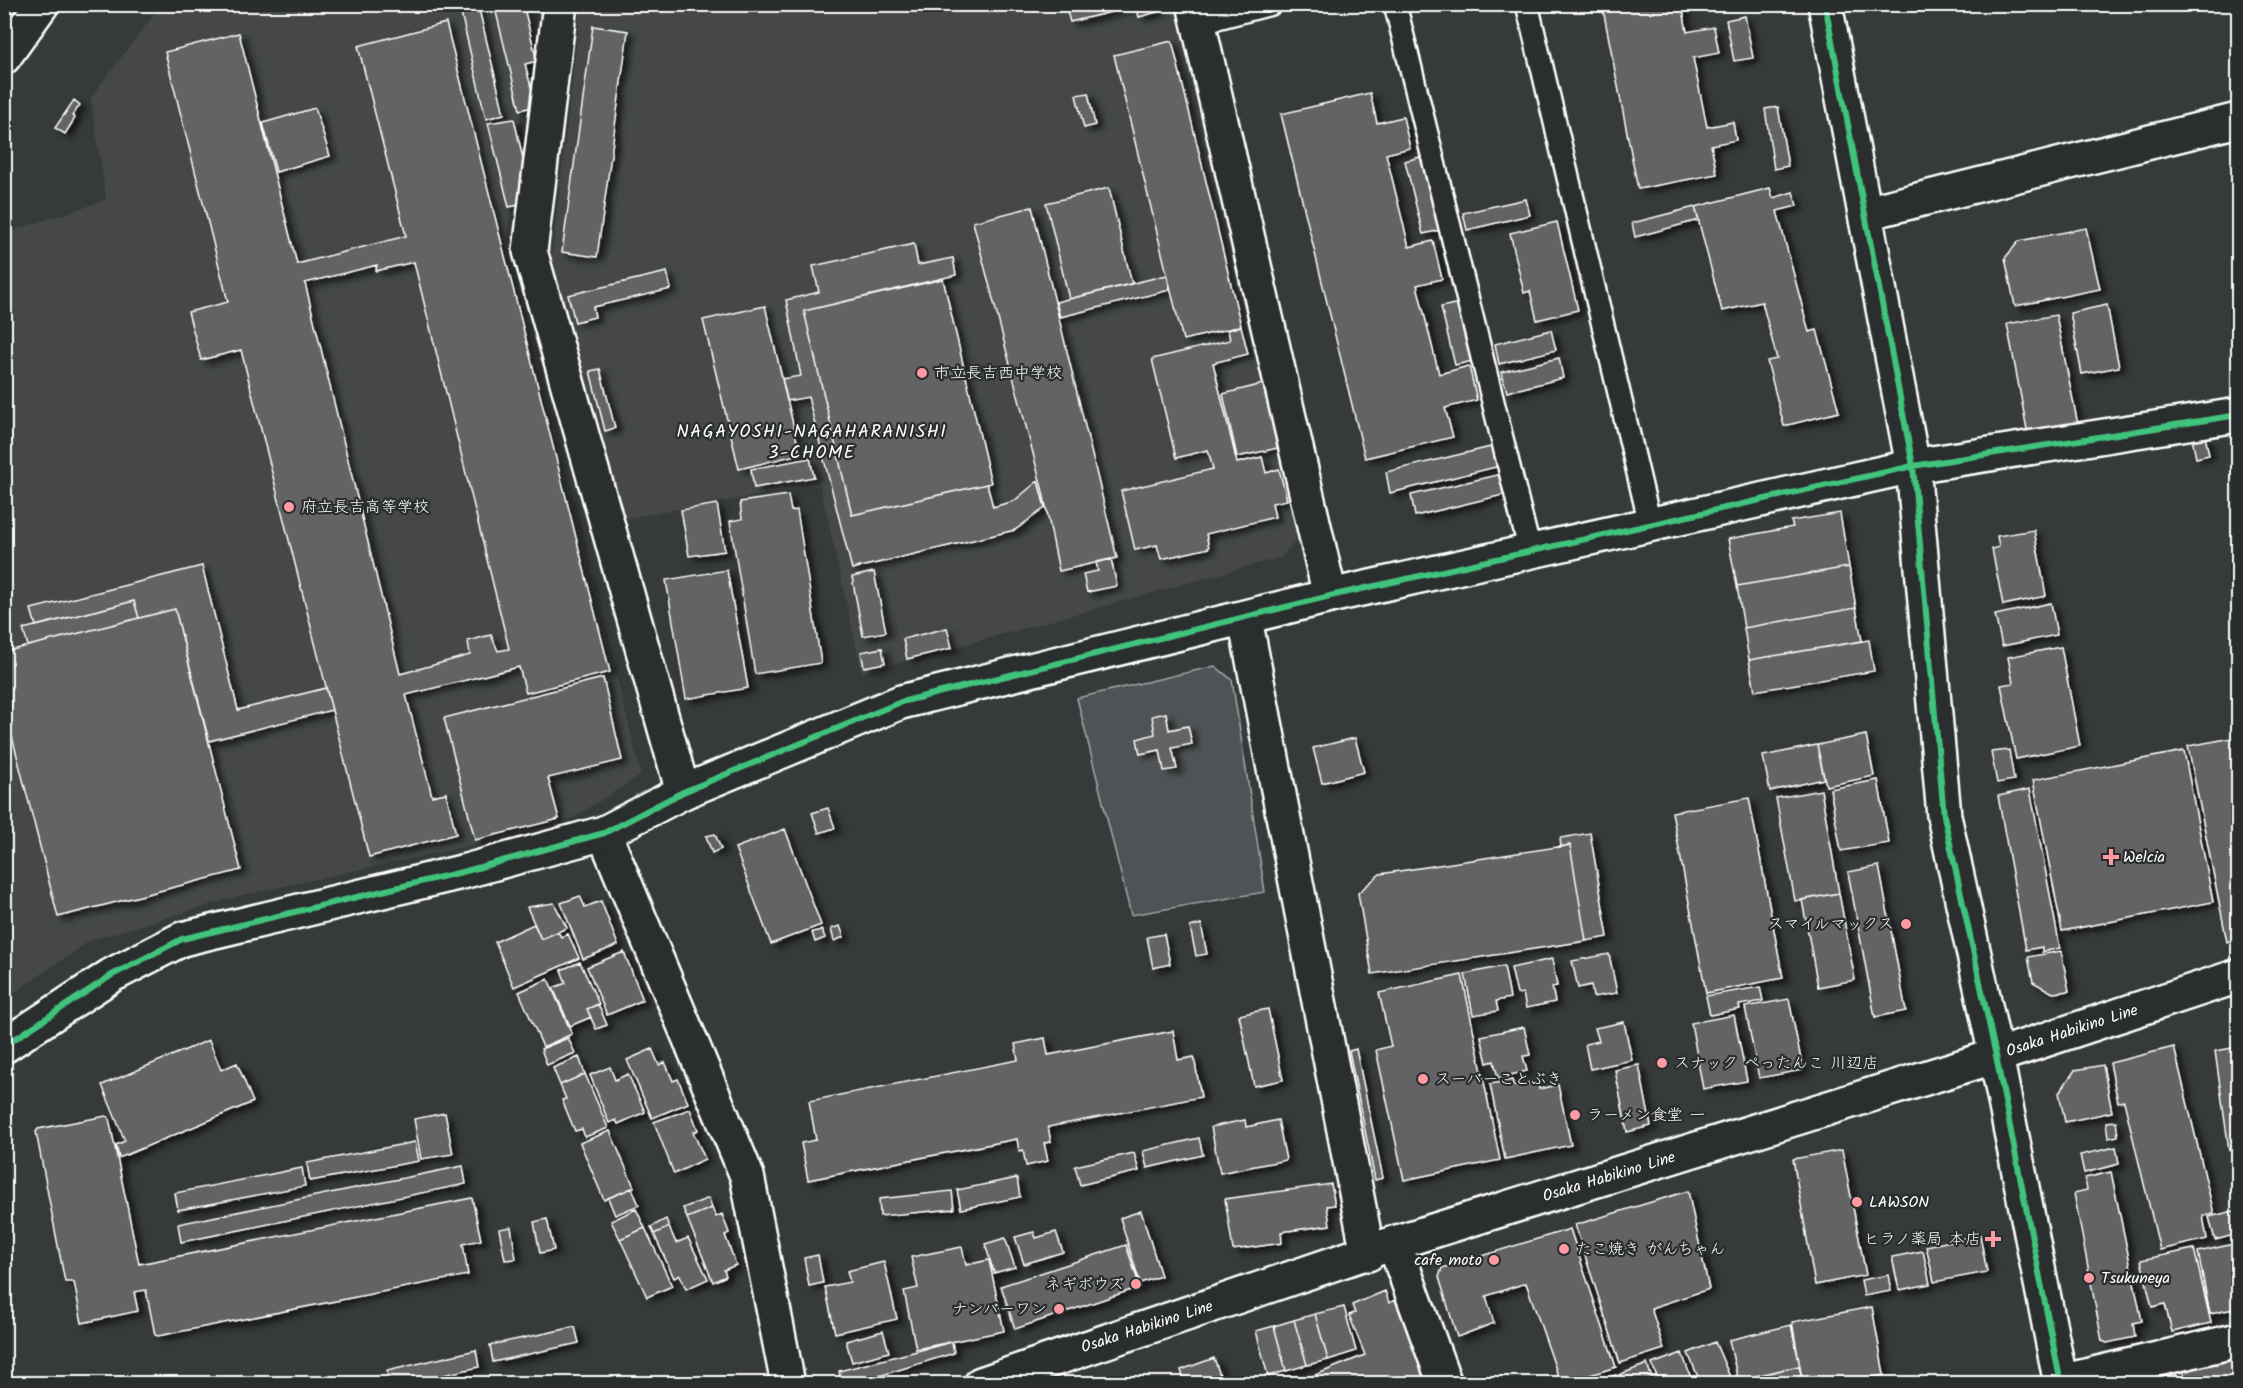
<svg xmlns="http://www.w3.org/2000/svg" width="2243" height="1388" font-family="Kalam,'Klee One',sans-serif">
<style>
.built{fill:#444748}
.green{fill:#505354;stroke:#a8a9aa;stroke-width:1.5}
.building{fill:#636465;stroke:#fff;stroke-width:1.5;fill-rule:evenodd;filter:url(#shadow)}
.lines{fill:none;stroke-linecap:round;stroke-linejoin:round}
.service-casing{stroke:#fff;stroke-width:26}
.minor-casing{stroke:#fff;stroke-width:38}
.tertiary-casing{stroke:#fff;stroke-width:38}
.secondary-casing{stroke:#fff;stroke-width:38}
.service{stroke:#2a2d2e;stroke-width:21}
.minor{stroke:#2a2d2e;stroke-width:33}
.tertiary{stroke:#2a2d2e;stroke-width:33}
.secondary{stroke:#2a2d2e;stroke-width:33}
.cycleway-casing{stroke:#2a2d2e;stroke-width:10}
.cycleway{stroke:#40c37c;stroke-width:6}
.poi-dot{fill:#ff9aa2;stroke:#2a2d2e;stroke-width:2}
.labels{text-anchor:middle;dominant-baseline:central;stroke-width:4.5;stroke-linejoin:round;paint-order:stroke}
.poi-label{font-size:16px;fill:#fff;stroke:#2a2d2e;text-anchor:start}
.street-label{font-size:16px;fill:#fff;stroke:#2a2d2e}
.neighbourhood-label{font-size:18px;letter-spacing:1.5px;fill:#fff;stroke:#2a2d2e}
</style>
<defs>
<filter id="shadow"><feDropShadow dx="6" dy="4" stdDeviation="3" flood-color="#0009"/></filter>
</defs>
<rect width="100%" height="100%" fill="#373a3b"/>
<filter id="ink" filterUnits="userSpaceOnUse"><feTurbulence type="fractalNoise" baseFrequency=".0167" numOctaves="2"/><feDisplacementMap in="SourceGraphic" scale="12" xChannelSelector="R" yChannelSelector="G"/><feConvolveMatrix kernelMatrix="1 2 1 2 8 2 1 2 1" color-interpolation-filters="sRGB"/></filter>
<g filter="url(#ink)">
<path class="built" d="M161,5H533L507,239L641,775L560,826L243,895L91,940L5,999V233L106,200L91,97Z
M581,5H1176L1300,535L1282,557L862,673L820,485L622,519L551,262Z"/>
<path class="green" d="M1215,666L1232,680L1265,892L1131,915L1077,698Z"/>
<path class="building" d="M494,4H523L537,61L525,64L536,106L520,110Z
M1065,4H1159L1161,11L1139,17L1136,6L1070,22Z
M1602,4H1682L1687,32L1714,27L1719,53L1693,58L1707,127L1733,122L1736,140L1711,145L1717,174L1638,189Z
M478,5L504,114L486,119L460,9Z
M1745,16L1753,58L1734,61L1726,20Z
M446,23L610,672L526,693L519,667L406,695L432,796L446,793L456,834L369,857L241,350L201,360L188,312L228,302L165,52L239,33L297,264L406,236L358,46ZM414,262L509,649L498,651L491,635L468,641L470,655L400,674L305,283L377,265L376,271Z
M593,26L628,31L597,257L562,252Z
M1172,41L1241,326L1183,340L1114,55Z
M1088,93L1095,125L1084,128L1076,95Z
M1370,93L1377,123L1403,117L1410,148L1386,154L1409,247L1433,241L1442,279L1417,285L1439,374L1469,366L1477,400L1445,408L1453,437L1365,458L1281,114Z
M74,100L80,105L72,116L75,118L65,134L55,128Z
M1778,107L1788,166L1774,169L1765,109Z
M315,108L330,156L276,172L263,123Z
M514,119L533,202L509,207L488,123Z
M1424,156L1441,230L1423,234L1405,161Z
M1109,188L1132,284L1069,299L1046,203Z
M1770,188L1773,198L1793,192L1797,206L1777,211L1809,332L1817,330L1839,412L1784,426L1767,361L1777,359L1762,302L1722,311L1695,207Z
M1526,199L1530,215L1467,230L1463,213Z
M1032,207L1117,558L1059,571L1043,492L973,222Z
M1695,207L1699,220L1635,237L1632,223Z
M1557,222L1578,310L1537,320L1530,291L1524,293L1510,233Z
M2086,228L2100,289L2015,306L2005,258L2019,241Z
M914,244L918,265L953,258L956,275L804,311L852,515L987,484L993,507L1014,501L1038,481L1045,508L1015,530L852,569L808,397L787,401L782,379L801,376L786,300L819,292L813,266Z
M667,272L671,289L593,307L595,317L575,322L568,295Z
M1167,275L1170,290L1060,317L1056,302Z
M943,279L991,483L852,515L804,311Z
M1459,303L1473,361L1455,365L1441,307Z
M2107,305L2119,367L2082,374L2070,313Z
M765,306L800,454L739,469L703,320Z
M2056,315L2079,430L2029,440L2007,324Z
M1241,326L1248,354L1213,363L1237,463L1262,457L1266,473L1279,469L1287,500L1272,503L1275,517L1206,534L1209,548L1161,559L1157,545L1135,550L1121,491L1213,469L1208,450L1176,458L1152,359L1230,340L1228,330Z
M1551,330L1556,350L1499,364L1495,344Z
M1559,358L1563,378L1507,392L1501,372Z
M600,369L615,428L605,431L590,371Z
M1263,384L1278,448L1237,457L1223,394Z
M2205,436L2209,455L2196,458L2192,439Z
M1495,446L1500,466L1390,493L1386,472Z
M810,458L814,477L754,488L751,469Z
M1502,474L1507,494L1415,516L1411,495Z
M788,495L791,511L797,510L821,663L755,674L730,521L742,519L740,502Z
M717,504L725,551L689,556L681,510Z
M1840,513L1849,567L1737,586L1728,539L1793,527L1791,521Z
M2034,530L2046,596L2003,605L1992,549L1999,547L1997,536Z
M1111,559L1117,586L1087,592L1083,574L1098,571L1096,562Z
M202,566L238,710L326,688L332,710L209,741L175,609L139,618L134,601L36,626L31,609Z
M1849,567L1856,608L1744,628L1737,586Z
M727,570L748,688L686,699L666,580Z
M874,572L886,632L863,636L852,577Z
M134,601L139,618L28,646L23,629Z
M2051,603L2057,635L2002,646L1995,615Z
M1856,608L1862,641L1749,660L1744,628Z
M175,609L241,870L58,917L4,705V652Z
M947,628L952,648L907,659L903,639Z
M1869,640L1874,671L1755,691L1749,660Z
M2061,647L2080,746L2016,759L2001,685L2013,683L2008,657Z
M882,648L885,663L864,667L861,652Z
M603,678L622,760L548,778L559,819L475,840L444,718Z
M1166,713L1169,730L1188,726L1192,744L1172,748L1177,769L1164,771L1160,750L1140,754L1137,739L1155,734L1152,716Z
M1866,735L1874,776L1826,786L1817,745Z
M2238,737V771L2236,772L2238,787V938L2227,942L2188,746Z
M1355,738L1364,772L1322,783L1313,748Z
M1817,745L1824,779L1770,791L1763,756Z
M2009,750L2014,780L1997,783L1991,752Z
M2184,751L2213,902L2062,931L2033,780Z
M1878,780L1889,843L1841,851L1830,789Z
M2030,789L2060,948L2042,952V947L2026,950L1998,796Z
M1821,790L1839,893L1795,901L1776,798Z
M1749,798L1783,978L1706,993L1672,812Z
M828,808L835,828L819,833L812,813Z
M785,829L821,925L771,944L735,848Z
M1590,833L1608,937L1586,941L1570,845L1561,847L1560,838Z
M715,834L721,849L712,853L706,836Z
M1570,845L1586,941L1372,974L1358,893L1380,874Z
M1879,866L1906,1011L1875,1017L1848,872Z
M1839,893L1855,980L1818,987L1802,900Z
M580,896L585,907L601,901L618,945L583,959L561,903Z
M554,903L567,928L541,939L527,907Z
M534,924L541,939L558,932L561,937L568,934L579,958L514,987L495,942Z
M1201,924L1207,954L1196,956L1190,927Z
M840,926L844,937L834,941L831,929Z
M822,930L825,938L815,942L812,932Z
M1164,934L1170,964L1153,968L1147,937Z
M2061,951L2069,991L2053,993L2033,982L2028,957Z
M624,952L643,1000L607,1015L587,967Z
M1609,954L1617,993L1593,997L1591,985L1578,988L1572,961Z
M1552,959L1557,986L1552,987L1555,1002L1526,1008L1523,993L1517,994L1511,968Z
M580,962L599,1004L587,1009L591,1017L570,1026L553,988L566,983L561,970Z
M1504,966L1510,998L1496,1001L1498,1011L1473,1015L1465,974Z
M1462,975L1500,1160L1404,1180L1376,1050L1391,1046L1379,993Z
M548,979L572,1034L543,1047L519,992Z
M1760,987L1763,1001L1739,1005L1740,1009L1710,1015L1706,996Z
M1789,999L1803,1070L1759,1078L1745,1007Z
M598,1004L607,1025L596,1029L587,1009Z
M1268,1009L1283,1080L1254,1086L1239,1015Z
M1734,1015L1747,1081L1703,1089L1691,1023Z
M1624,1022L1632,1060L1590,1069L1585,1044L1599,1041L1595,1028Z
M1524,1027L1530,1055L1523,1056L1527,1071L1498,1078L1494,1061L1487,1063L1481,1036Z
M1173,1031L1178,1060L1194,1057L1201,1097L1048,1127L1051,1142L1044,1143L1048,1161L1026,1166L1023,1150L1019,1151L1017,1139L808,1180L801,1143L816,1140L809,1101L1018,1060L1015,1044L1045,1038L1048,1055Z
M568,1038L575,1053L547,1065L541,1049Z
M209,1040L221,1070L237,1063L253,1102L119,1158L116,1145L125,1141L102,1085Z
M2174,1047L2214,1214L2203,1216L2207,1239L2160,1250L2124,1101L2118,1102L2110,1063Z
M2238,1047V1148L2229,1150L2215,1051Z
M652,1049L659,1065L665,1062L673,1081L678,1079L688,1103L652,1118L627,1060Z
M1356,1049L1383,1178L1375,1180L1349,1051Z
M579,1057L585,1074L560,1085L553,1068Z
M1639,1065L1651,1126L1627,1132L1615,1070Z
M2103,1065L2112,1112L2065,1122L2059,1093L2075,1070Z
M610,1067L615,1080L628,1074L645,1112L618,1124L616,1120L609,1123L590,1075Z
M585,1074L608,1128L585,1137L582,1129L575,1131L562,1100L566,1099L560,1085Z
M1512,1080L1514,1086L1537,1081L1539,1089L1558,1085L1571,1145L1505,1159L1490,1084Z
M690,1109L698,1130L693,1132L705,1159L674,1174L654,1122Z
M445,1113L453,1154L421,1159L414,1119Z
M106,1116L109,1118L139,1264L472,1198L481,1240L463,1244L468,1275L158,1336L155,1335L146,1290L134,1292L138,1311L82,1323L74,1282H65L36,1132L38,1129Z
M1245,1120L1246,1127L1278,1120L1286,1160L1220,1173L1211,1127Z
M2116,1121L2118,1136L2108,1138L2106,1122Z
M610,1131L634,1187L604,1200L580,1143Z
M1199,1138L1203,1155L1147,1168L1143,1151Z
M415,1142L419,1161L310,1181L307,1163Z
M2116,1147L2119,1164L2084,1173L2080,1155Z
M1842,1150L1866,1275L1815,1285L1793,1159Z
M1134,1153L1139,1171L1080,1185L1075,1166Z
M463,1166L466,1184L181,1242L178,1224Z
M302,1168L305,1186L178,1210L175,1193Z
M2111,1172L2142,1321L2133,1323L2135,1337L2107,1343L2102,1341L2074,1193L2087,1190L2085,1178Z
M1017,1178L1020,1197L961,1209L957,1190Z
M1331,1184L1335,1205L1327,1206L1330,1225L1281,1232L1282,1243L1233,1250L1225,1199Z
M632,1188L639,1205L615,1215L608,1198Z
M952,1191L954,1209L880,1216L879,1199Z
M1688,1191L1709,1289L1651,1308L1664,1349L1620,1363L1575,1225Z
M709,1198L712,1208L687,1218L683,1208Z
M712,1208L716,1217L722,1214L729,1233L725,1235L736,1265L724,1270L726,1276L713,1282L687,1218Z
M636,1209L645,1228L620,1239L611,1221Z
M2238,1210V1234L2215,1240L2209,1217Z
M1141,1211L1161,1276L1140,1283L1120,1218Z
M547,1219L554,1250L540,1253L534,1222Z
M666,1219L669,1227L654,1234L651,1227Z
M511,1227L516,1259L505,1260L499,1229Z
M669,1227L676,1243L688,1238L708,1279L686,1289L680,1275L674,1278L654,1234Z
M645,1228L672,1286L647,1297L620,1239Z
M1570,1229L1616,1367L1561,1384L1526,1283L1486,1296L1494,1323L1457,1337L1439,1277L1442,1268Z
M1034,1232L1036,1238L1056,1232L1063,1252L1024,1264L1015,1237Z
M1980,1235L1987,1272L1934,1282L1926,1246Z
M1005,1238L1015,1267L994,1273L985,1244Z
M2238,1243V1308L2210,1314L2198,1252Z
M1126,1245L1140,1287L1015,1329L1001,1286Z
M962,1247L966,1265L989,1260L1004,1331L916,1349L904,1291L918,1288L911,1257Z
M2194,1249L2211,1323L2172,1332L2165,1304L2152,1307L2141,1260Z
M1923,1251L1930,1284L1899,1290L1892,1257Z
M818,1255L823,1283L809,1286L804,1258Z
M884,1262L897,1319L835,1333L825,1287L850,1282L847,1271Z
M1888,1275L1891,1291L1864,1296L1861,1280Z
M1385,1291L1389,1303L1395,1300L1428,1384H1316L1313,1376L1365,1355L1349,1315L1355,1313L1352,1305Z
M1344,1307L1356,1351L1328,1360L1315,1314Z
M1872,1307L1884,1375L1843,1384H1803L1792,1322Z
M1315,1314L1328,1360L1307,1365L1294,1320Z
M1294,1320L1307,1365L1286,1371L1274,1326Z
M1791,1325L1800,1366L1738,1380L1729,1340Z
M1274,1326L1286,1371L1268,1376L1256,1331Z
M575,1327L579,1343L493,1362L490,1345Z
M883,1331L889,1352L852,1362L846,1341Z
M952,1342L954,1353L853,1384H842L839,1371Z
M1715,1342L1733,1384H1701L1688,1353Z
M476,1350L479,1367L404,1384H389L387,1371Z
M1682,1353L1693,1384H1660L1652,1364Z
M1214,1358L1223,1384H1185L1181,1370Z
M2235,1360L2238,1384H2186L2183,1370Z
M1647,1364L1654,1384H1623L1619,1375Z
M1799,1366L1803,1384H1739L1738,1380Z
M2176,1372L2178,1384L2124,1383Z
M1616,1375L1619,1384H1593Z"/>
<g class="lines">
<g class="service-casing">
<path id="service" d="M1395,4L1530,552
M1527,4L1650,524
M1198,23L1271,4"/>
</g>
<g class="minor-casing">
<path id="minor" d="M560,4L530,251L683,792
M1194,4L1330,596
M1913,466L2238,415
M1245,619L1368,1254
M604,833L747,1176L788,1384
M1394,1243L1445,1384
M2060,1382L2238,1340"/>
</g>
<g class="tertiary-casing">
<path id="tertiary" d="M1825,4L1913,466L1944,816L1996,1056L2061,1384
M4,57L42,4
M1866,213L2238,120
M4,1046L112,975L182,939L466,871L604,833L683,792L901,702L1330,596L1913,466"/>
</g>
<g class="secondary-casing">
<path id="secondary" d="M981,1384L1394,1243L1996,1056L2238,976"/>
</g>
<use href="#service" class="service"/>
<use href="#minor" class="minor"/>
<use href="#tertiary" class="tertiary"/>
<use href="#secondary" class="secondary"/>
<g class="cycleway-casing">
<path id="cycleway" d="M1825,4L1913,466L1944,816L1996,1056L2061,1384
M4,1046L112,975L182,939L466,871L604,833L683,792L901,702L1330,596L1913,466L2238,415"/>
</g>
<use href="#cycleway" class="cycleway"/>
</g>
</g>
<g class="poi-dot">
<circle cx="922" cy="373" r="6"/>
<circle cx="289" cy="507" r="6"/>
<path d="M2108 848h6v6h6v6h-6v6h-6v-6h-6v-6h6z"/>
<circle cx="1906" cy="924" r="6"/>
<circle cx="1662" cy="1063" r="6"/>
<circle cx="1423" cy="1079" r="6"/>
<circle cx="1575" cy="1115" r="6"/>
<circle cx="1857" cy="1202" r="6"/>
<path d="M1990 1230h6v6h6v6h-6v6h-6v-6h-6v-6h6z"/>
<circle cx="1564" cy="1249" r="6"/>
<circle cx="1494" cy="1260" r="6"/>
<circle cx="2089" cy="1278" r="6"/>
<circle cx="1136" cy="1284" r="6"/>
<circle cx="1059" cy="1309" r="6"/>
</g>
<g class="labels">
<g class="poi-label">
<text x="934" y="373">市立長吉西中学校</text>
<text x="301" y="507">府立長吉高等学校</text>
<text x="2123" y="857">Welcia</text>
<text x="1894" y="924" text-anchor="end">スマイルマックス</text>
<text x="1674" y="1063">スナック ぺったんこ 川辺店</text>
<text x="1435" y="1079">スーバーことぶき</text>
<text x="1587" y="1115">ラーメン食堂 一</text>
<text x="1869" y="1202">LAWSON</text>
<text x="1981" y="1239" text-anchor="end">ヒラノ薬局 本店</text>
<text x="1576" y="1249">たこ焼き がんちゃん</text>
<text x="1482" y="1260" text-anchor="end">cafe moto</text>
<text x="2101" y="1278">Tsukuneya</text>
<text x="1124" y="1284" text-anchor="end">ネギボウズ</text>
<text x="1047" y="1309" text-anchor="end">ナンバーワン</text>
</g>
<g class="street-label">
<text transform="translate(2072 1031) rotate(-18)">Osaka Habikino Line</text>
<text transform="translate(1609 1177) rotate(-17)">Osaka Habikino Line</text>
<text transform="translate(1147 1327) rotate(-18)">Osaka Habikino Line</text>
</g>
<g class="neighbourhood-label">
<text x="812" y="432">NAGAYOSHI-NAGAHARANISHI<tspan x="812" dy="21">3-CHOME</tspan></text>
</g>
</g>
<rect width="2243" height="1388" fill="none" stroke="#2a2d2e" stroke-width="24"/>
<rect x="12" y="12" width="2219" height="1364" fill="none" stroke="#fff" stroke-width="2" filter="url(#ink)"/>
</svg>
